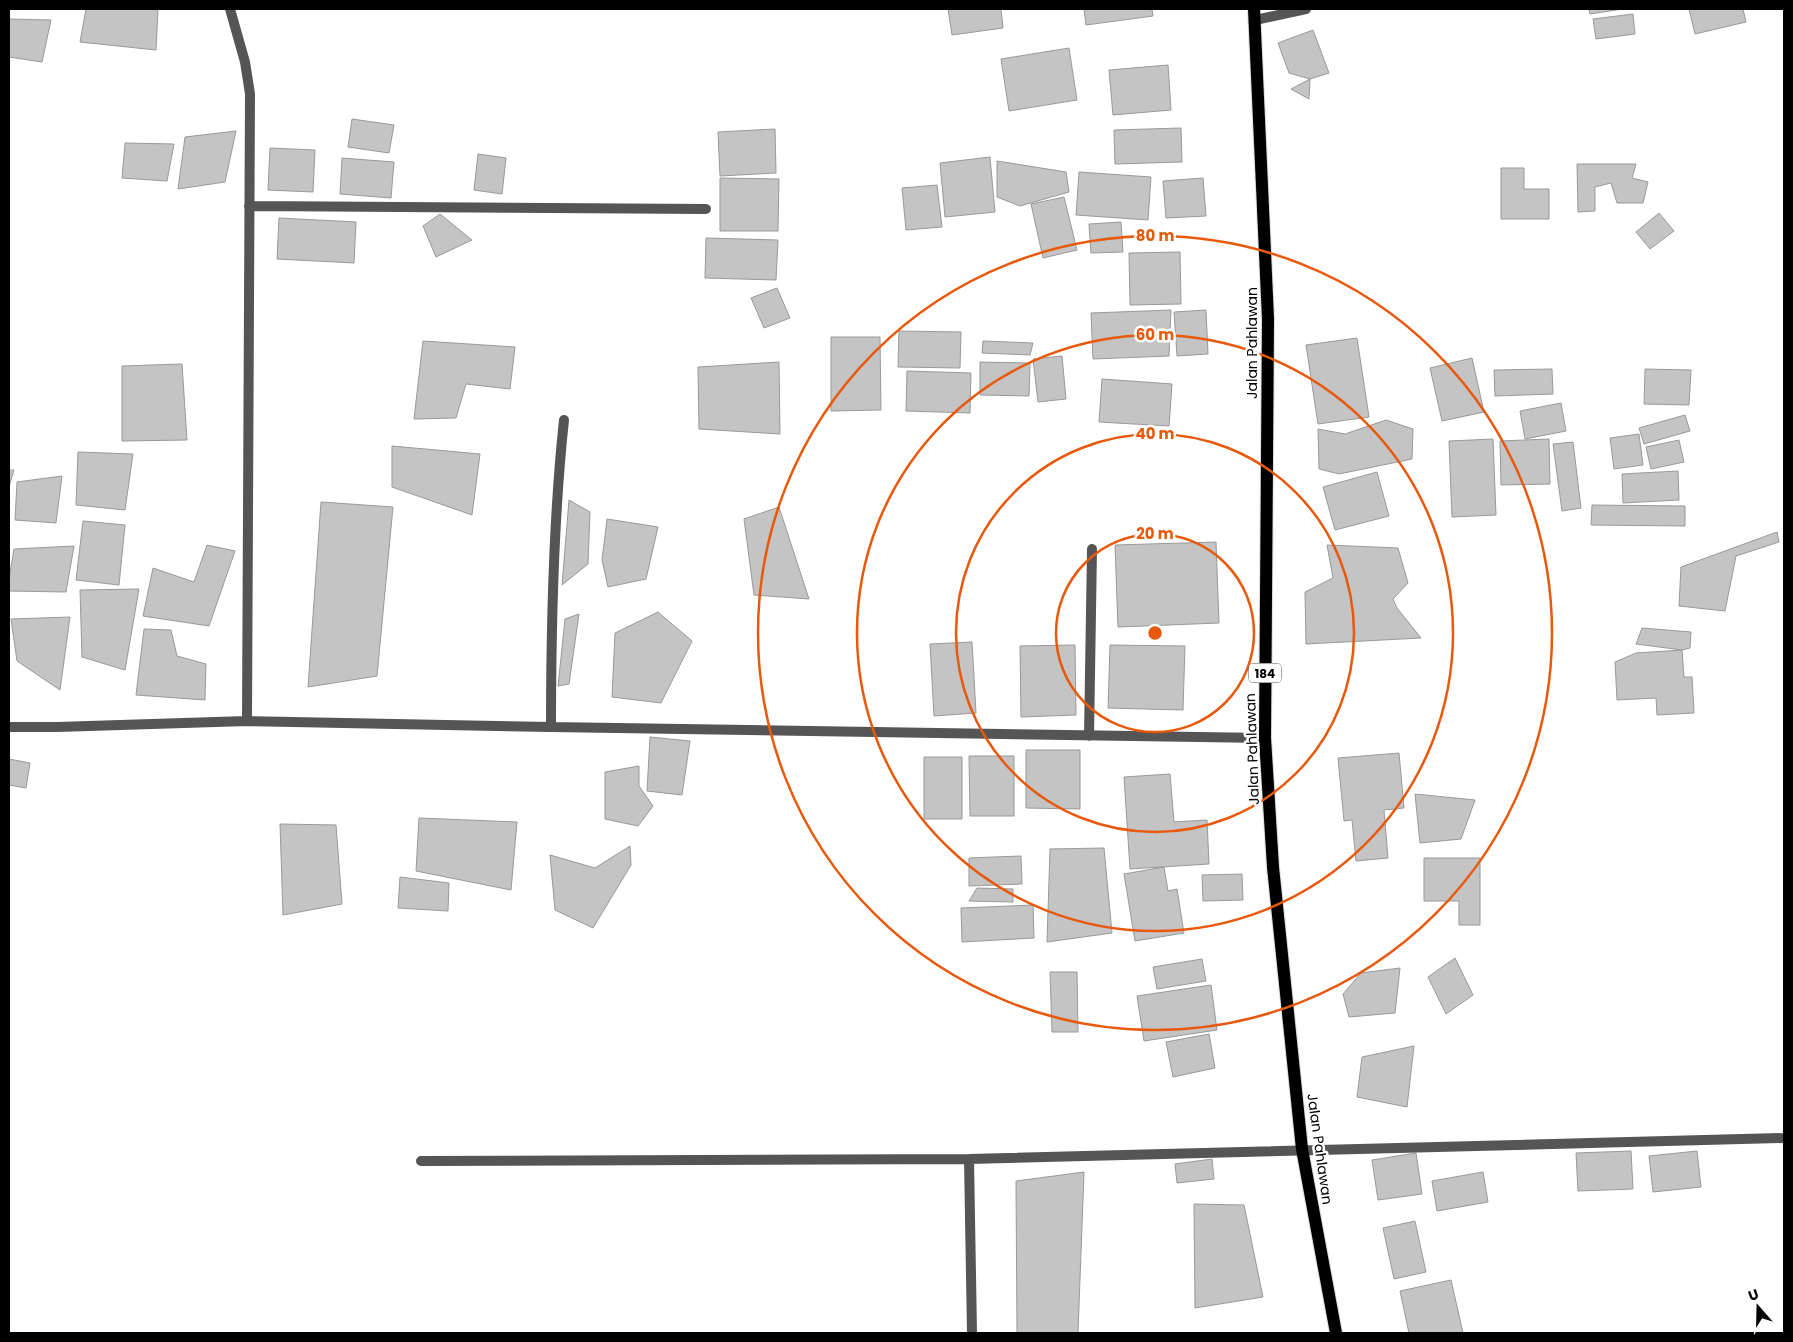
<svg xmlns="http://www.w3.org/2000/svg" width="1793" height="1342" font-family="Poppins,sans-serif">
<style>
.building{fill:#c4c4c4;stroke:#999}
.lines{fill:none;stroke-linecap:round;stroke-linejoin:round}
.primary-casing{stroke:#dbdbdb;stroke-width:14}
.minor{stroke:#555;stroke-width:10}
.primary{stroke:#000;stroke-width:12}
.ring{fill:none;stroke:#e8590c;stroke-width:2.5}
.labels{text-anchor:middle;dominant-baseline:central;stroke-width:5;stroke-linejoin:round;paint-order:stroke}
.shield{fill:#fff;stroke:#4c4c4c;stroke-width:1}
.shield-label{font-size:12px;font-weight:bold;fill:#000}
.street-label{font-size:14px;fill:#000;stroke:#fff}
.centre{fill:#e8590c;stroke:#fff;stroke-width:2.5}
.ring-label{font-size:15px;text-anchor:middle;font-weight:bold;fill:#e8590c;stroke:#fff;stroke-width:5;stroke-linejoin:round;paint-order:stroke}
</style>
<rect width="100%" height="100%" fill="#fff"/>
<path class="building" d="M86,9H158L156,50L80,42Z
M948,9H1001L1003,28L952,35Z
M1084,9H1152L1153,16L1086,25Z
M1589,9H1623L1590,14Z
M1689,9H1743L1746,22L1695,34Z
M1633,14L1635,34L1596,39L1593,19Z
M9,19L51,20L42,62L9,57Z
M1313,30L1329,73L1310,79L1289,73L1278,43Z
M1069,48L1077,100L1009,111L1001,59Z
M1168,65L1171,110L1113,115L1109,70Z
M1310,79L1309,99L1291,89Z
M352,119L394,125L389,153L348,147Z
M1181,128L1182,162L1115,164L1114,130Z
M775,129L776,173L720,176L718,132Z
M236,131L225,182L178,189L185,137Z
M125,143L174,144L167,181L122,178Z
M270,148L315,150L313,192L268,190Z
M478,154L506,158L502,194L474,190Z
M990,157L995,212L945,217L940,163Z
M342,158L394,162L391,198L340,194Z
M997,161L1066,172L1069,192L1020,206L997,197Z
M1577,164H1636L1632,178L1648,182L1643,203H1617L1611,183L1595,187V211L1578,212Z
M1501,168H1524V189H1549V219H1501Z
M1079,172L1151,177L1148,220L1076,215Z
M720,178L779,179L778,231H720Z
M1203,178L1206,216L1166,218L1163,181Z
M937,185L942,227L906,230L902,188Z
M1064,197L1077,250L1043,258L1031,204Z
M1659,213L1674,231L1650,249L1636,232Z
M440,214L472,240L436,257L423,226Z
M279,218L356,222L354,263L277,259Z
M1121,222L1123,252L1091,253L1089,224Z
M706,238L778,240L776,280L705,278Z
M1180,252L1181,304L1130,305L1129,253Z
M777,288L790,318L764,328L751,298Z
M1171,310L1169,356L1093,359L1091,313Z
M1206,310L1208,354L1177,356L1174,312Z
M899,331L961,332L960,368L898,367Z
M831,337H880L881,410L831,411Z
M1357,338L1369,417L1318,424L1306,345Z
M423,341L515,347L510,389L466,384L456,418L414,419Z
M983,341L1033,343L1030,355L982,353Z
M1062,356L1066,399L1038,402L1033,359Z
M1472,358L1484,412L1442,421L1430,368Z
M779,362L780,434L699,429L698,367Z
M980,362L1030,363L1029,396L980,395Z
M182,364L187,440L122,441V366Z
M1552,369L1553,394L1495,396L1494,370Z
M1645,369L1691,370L1689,405L1644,404Z
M907,371L971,373L970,413L906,411Z
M1102,379L1172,384L1169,426L1099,422Z
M1561,403L1566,431L1525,439L1520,411Z
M1685,415L1690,431L1644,444L1639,428Z
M1386,420L1413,429L1412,459L1339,474L1319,469L1318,429L1345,434Z
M1639,434L1643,465L1614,469L1610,438Z
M1493,439L1496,515L1452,517L1449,441Z
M1549,439L1550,484L1501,485L1500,441Z
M1679,440L1684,462L1651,469L1646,447Z
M1573,442L1581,508L1562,511L1553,444Z
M392,446L480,454L472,515L392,487Z
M78,452L133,454L125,510L76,505Z
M9,470H14L9,487Z
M1678,471L1679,500L1623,503L1622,474Z
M1377,472L1389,516L1335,530L1323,487Z
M62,476L56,523L15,520L17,482Z
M569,500L590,512L588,564L562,585Z
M321,502L393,507L377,676L308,687Z
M1592,505L1685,506V526L1591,525Z
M779,507L809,599L754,595L744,519Z
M607,519L658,527L646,579L608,587L602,560Z
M83,521L125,525L119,585L76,580Z
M1777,532L1779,542L1736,556L1725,611L1679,606L1681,567Z
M1216,542L1219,623L1118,627L1115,545Z
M207,545L235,551L209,626L143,616L153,568L194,582Z
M1327,545L1398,548L1408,583L1393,599L1397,608L1421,638L1306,644L1305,592L1333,578Z
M74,546L66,592L9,591V579L14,549Z
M139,589L125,670L82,657L80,590Z
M658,612L692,641L661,703L612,697L615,633Z
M579,614L569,684L558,686L565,619Z
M70,617L60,690L17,661L11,619Z
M1642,628L1691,632L1690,648L1682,650L1636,644Z
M144,629L171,630L177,656L206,664L205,700L136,695Z
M972,642L976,713L934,716L930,644Z
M1075,645L1076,715L1021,717L1020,646Z
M1110,645L1185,646L1183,710L1108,708Z
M1682,650L1684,677H1692L1694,713L1657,715L1656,698L1617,700L1615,662L1636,653Z
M650,737L690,741L682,795L647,791Z
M1026,750H1080V809L1026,808Z
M1399,753L1404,808L1384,810L1388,858L1356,861L1352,820L1344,821L1338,758Z
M969,756H1014V816H970Z
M924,757H962V819H924Z
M9,759L30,763L26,788L9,785Z
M639,766V786L653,806L638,826L605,819V772Z
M1170,774L1174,822L1207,820L1209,864L1130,869L1124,777Z
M1415,794L1475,800L1461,839L1420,843Z
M419,818L517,822L511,890L416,871Z
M280,824L336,825L342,904L283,915Z
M630,846L631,865L593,928L555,910L550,855L595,868Z
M1104,848L1112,933L1047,942L1050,849Z
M1021,856L1022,884L969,886V858Z
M1424,858H1480V925H1459V901H1424Z
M1164,867L1168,891L1177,889L1184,933L1135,941L1124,874Z
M1242,874L1243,900L1203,901L1202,875Z
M400,877L449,883L448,911L398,908Z
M977,888L1013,889V902L969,901Z
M1033,905L1034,938L962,942L961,908Z
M1455,958L1473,995L1446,1014L1428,977Z
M1202,959L1206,981L1157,989L1153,967Z
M1400,968L1395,1013L1349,1017L1343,994L1361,973Z
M1050,972H1077L1078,1032H1052Z
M1211,985L1217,1030L1144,1041L1137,996Z
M1209,1034L1215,1068L1173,1077L1166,1042Z
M1414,1046L1407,1107L1357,1097L1362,1057Z
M1631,1151L1633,1189L1578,1191L1576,1153Z
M1697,1151L1701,1187L1653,1192L1649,1156Z
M1416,1153L1422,1194L1378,1200L1372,1160Z
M1212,1159L1214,1179L1177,1183L1175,1164Z
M1084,1172L1078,1333H1017L1016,1181Z
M1483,1172L1488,1202L1437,1211L1432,1181Z
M1194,1204L1244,1205L1263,1297L1195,1308Z
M1415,1221L1426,1272L1394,1279L1383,1228Z
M1451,1280L1463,1333H1409L1400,1291Z"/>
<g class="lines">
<g class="primary-casing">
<path id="primary" d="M1254,9L1268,319L1265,738L1273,867L1302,1149L1336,1333"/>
</g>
<path class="minor" d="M230,9L245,62L250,94L247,721
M1255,20L1306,9
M249,206L706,209
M9,727H57L247,721L551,727L1265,738
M551,727C551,625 553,522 564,420
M1089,736L1092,549
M969,1159L972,1333
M421,1161L969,1159L1784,1138"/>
<use href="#primary" class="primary"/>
</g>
<g class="ring">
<circle cx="1155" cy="633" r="99"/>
<circle cx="1155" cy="633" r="199"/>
<circle cx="1155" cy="633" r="298"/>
<circle cx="1155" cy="633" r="397"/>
</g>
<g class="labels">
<rect class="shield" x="1249" y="663.5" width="32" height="19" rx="4"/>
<g class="shield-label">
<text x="1265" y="673">184</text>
</g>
<g class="street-label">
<text transform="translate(1252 343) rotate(-90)">Jalan Pahlawan</text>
<text transform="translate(1252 749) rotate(-92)">Jalan Pahlawan</text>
<text transform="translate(1320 1149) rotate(82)">Jalan Pahlawan</text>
</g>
</g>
<circle cx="1155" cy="633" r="8" class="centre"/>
<g class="ring-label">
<text x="1155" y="241">80 m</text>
<text x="1155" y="340">60 m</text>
<text x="1155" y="439">40 m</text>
<text x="1155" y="539">20 m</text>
</g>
<rect width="1793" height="1342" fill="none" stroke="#000000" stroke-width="20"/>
<g transform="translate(1758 1307) rotate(340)" stroke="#ffffff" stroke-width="4" paint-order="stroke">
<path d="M0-4L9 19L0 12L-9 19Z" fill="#000000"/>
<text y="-8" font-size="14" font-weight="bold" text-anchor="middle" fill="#000000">U</text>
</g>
</svg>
